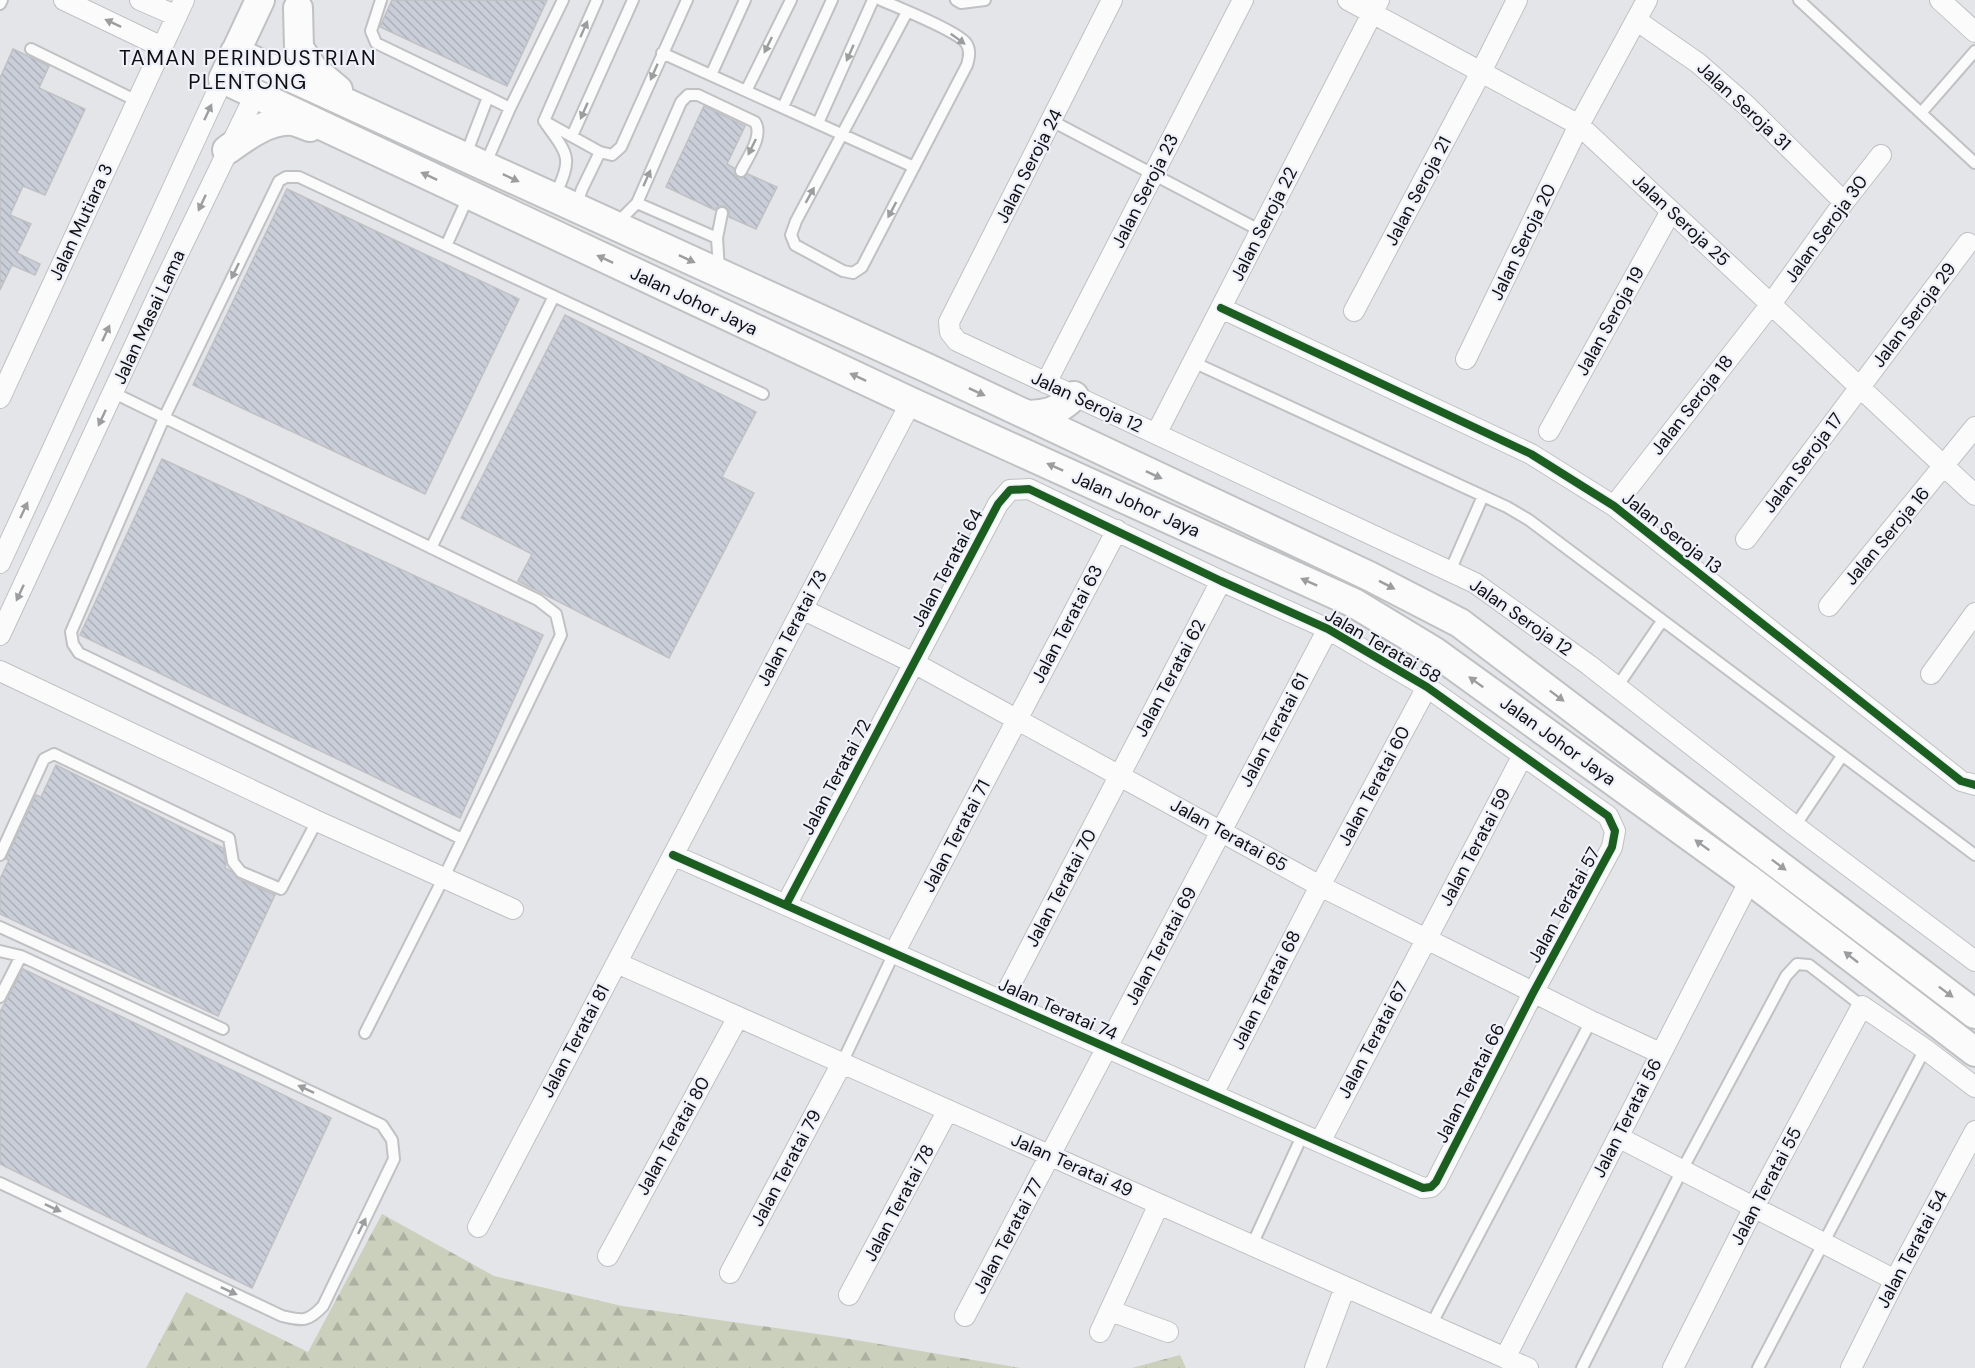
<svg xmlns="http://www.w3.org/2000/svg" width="1975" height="1368" font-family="'DM Sans',sans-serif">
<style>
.forest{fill:url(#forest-firs)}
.building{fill:url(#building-back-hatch);stroke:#c0c1c4;stroke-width:1.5}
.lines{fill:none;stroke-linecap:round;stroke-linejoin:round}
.service-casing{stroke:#c0c1c3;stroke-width:14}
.minor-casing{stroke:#c0c1c3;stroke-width:22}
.secondary-casing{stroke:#c0c1c3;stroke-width:32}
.service{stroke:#fbfbfc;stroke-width:10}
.minor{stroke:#fbfbfc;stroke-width:20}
.secondary{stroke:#fbfbfc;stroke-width:28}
.cycleway-casing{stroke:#eef1f9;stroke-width:11}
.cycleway{stroke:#1b5e20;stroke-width:8}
.oneway{fill:#9c9d9e}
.labels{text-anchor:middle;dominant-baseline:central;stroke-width:4.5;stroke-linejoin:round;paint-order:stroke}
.street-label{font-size:18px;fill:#0e0f12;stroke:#eef1f9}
.quarter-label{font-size:21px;letter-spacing:1.5px;fill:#0e0f12;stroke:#eef1f9}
</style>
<defs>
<pattern id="forest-firs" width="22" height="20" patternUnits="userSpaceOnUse" patternTransform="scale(1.5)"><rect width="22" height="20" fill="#cad0bc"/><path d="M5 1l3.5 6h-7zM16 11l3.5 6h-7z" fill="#acb1a1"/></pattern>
<pattern id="building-back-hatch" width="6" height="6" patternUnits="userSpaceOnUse" patternTransform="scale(1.5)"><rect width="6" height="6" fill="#caced9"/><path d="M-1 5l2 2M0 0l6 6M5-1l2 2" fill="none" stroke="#acb0b9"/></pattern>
</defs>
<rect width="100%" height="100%" fill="#e4e5e9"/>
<path class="forest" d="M382,1214L494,1276L622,1306L838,1337L1021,1368H146L186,1292L308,1352Z
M1180,1355L1186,1368H1132Z"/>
<path class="building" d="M392,0H547L507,86L380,27Z
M13,49L49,66L39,88L85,109L45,195L23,186L10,215L31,224L17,253L40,264L35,275L12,265L0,290V78Z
M704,106L745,126L727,164L734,168L735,176L742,178L748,174L777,187L756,229L729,217V210L724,206H719L715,210L666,187Z
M287,189L519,299L425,494L193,385Z
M565,315L756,412L722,477L754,493L669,658L518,581L532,554L461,518Z
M162,459L543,635L460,818L80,635Z
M56,765L223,848L226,864L225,868L231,871L238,879L275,895L218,1016L0,914V879L9,860L6,859L36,795L41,797Z
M23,969L331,1118L252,1288L0,1164V1012Z"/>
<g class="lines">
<g class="service-casing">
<path id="service" d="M381,0L371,31L376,43L488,97L465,157
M881,0C897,7 957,31 966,43C971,50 969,58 967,65L862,267L853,273L843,271L795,245L791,235L796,221L907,12
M956,0L961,3L985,0
M1799,0L1975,163
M0,4L2,0
M31,49L137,101
M662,53L914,167
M711,75L745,0
M746,91L791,0
M488,97L510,108
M783,107L832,0
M1921,113L1975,51
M544,121L600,152L612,155L621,147L687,0
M544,121L597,0
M1052,121L1261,231
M818,123L873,0
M546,124C570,157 572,158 555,196
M572,136L633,0
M485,165L510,108L563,0
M637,203L717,238
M576,206L582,189L600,152
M617,223L637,203L681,102L688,95H698L755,122C764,136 747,158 741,171
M446,246L469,195
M719,269L717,238L722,213
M1193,362L1507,507L1529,520L1975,855
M114,393L538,600L556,614L561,635L444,877L365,1033
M431,548L554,296
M1450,571L1483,496
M1617,687L1662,621
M1795,826L1842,756
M462,839L79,653L73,644L71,632L164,418L279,181L286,177H299L763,394
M0,855L44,759L54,754L229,838L233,862L241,872L281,889L317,821
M0,927L223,1029
M0,951L21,956L382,1125L392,1140L394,1159L323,1306C308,1322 303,1321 282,1316L0,1183
M0,997L21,956
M842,1063L894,953
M1252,1245L1303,1134
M1431,1325L1591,1021
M1582,1368L1682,1170L1786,976L1797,964L1809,965L1862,1006
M1758,1368L1925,1049"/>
</g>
<g class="minor-casing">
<path id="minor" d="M64,0L162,47
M140,0L177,16
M1112,0L949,322L950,332L957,341L1475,583L1589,665L1795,826L1975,961
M1348,0L1579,125L1975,495
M1940,0L1975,32
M1636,20L1698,63L1746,105L1844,202
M1221,308L1531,454L1614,506L1961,781L1975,785
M1354,311L1481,72L1517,0
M1466,359L1579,125L1647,0
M1046,383L1243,0
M0,398L184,0
M1549,431L1671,211
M1156,434L1379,0
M1614,506L1771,304L1844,202L1881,155
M1746,539L1968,243
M0,563L223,79
M1829,606L1975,427
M802,609L914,663L1320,886L1591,1021L1660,1053
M0,635L160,291L255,95
M0,671L317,821L513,909
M1931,674L1975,613
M673,855C923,966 1173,1077 1423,1188L1431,1187L1436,1182L1533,993L1612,847L1615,831L1608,816L1427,687L1328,629L1221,581L1029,489L1010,490L998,504L786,905
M894,953L1117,530
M617,963L1528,1368
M1002,1001L1221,581
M1213,1094L1320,886L1427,687
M1618,1137L1895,1280
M1320,1142L1523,755
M478,1227L911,402
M608,1256L738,1017
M730,1273L842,1063
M849,1295L948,1110
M1111,1311L1168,1332
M965,1316L1328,629
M1100,1332L1159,1204
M1505,1358L1750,880
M1315,1368L1345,1287
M1673,1368L1754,1207L1862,1006L1925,1049L1975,1087
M1851,1368L1895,1280L1975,1131"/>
</g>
<g class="secondary-casing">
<path id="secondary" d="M260,0L223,79L911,402L1354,603L1435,652L1750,880L1975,1052
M298,8L299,48L313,69L338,90
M235,52L925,367L1369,576L1460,623L1975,1014
M227,150C245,137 269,119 292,121C298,122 304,125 310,127
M1027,415C1049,414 1057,412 1074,396"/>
</g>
<use href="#service" class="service"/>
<use href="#minor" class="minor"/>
<use href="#secondary" class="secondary"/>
<g class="cycleway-casing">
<path id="cycleway" d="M1221,308L1531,454L1614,506L1961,781L1975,785
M673,855C923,966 1173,1077 1423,1188L1431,1187L1436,1182L1533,993L1612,847L1615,831L1608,816L1427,687L1328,629L1221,581L1029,489L1010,490L998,504L786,905"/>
</g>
<use href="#cycleway" class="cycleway"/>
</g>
<defs><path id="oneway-solid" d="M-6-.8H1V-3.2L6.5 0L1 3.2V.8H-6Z" transform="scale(1.5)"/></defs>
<g class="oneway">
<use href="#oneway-solid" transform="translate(113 23) rotate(-155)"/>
<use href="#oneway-solid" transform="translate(584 29) rotate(-66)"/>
<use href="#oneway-solid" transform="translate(958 39) rotate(36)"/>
<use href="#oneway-solid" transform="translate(768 45) rotate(116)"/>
<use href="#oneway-solid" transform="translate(850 53) rotate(114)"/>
<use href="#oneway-solid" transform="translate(654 72) rotate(114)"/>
<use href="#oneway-solid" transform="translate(584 111) rotate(114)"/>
<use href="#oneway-solid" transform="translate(208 112) rotate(-65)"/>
<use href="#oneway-solid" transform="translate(752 147) rotate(116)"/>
<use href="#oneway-solid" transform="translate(429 176) rotate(-155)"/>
<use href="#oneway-solid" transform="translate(511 178) rotate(25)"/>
<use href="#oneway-solid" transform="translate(647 178) rotate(-66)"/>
<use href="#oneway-solid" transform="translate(810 195) rotate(-61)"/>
<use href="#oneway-solid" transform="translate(202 203) rotate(115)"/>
<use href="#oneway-solid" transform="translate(892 210) rotate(118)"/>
<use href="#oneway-solid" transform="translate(605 259) rotate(-155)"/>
<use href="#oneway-solid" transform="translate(687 259) rotate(25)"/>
<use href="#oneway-solid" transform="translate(235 271) rotate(116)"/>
<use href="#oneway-solid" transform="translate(106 333) rotate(-65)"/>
<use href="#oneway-solid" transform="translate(858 377) rotate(-155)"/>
<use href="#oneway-solid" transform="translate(977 392) rotate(25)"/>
<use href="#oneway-solid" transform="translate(102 418) rotate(115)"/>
<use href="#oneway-solid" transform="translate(1055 467) rotate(-156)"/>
<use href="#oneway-solid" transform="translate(1154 475) rotate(25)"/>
<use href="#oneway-solid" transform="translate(24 510) rotate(-65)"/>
<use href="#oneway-solid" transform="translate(1309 582) rotate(-156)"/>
<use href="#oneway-solid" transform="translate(1387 585) rotate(27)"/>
<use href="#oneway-solid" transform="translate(20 593) rotate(115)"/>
<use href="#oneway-solid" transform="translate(1476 682) rotate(-144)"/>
<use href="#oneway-solid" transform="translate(1557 696) rotate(37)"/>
<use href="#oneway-solid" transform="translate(1702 845) rotate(-144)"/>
<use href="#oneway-solid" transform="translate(1779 865) rotate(37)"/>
<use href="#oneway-solid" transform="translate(1851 957) rotate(-142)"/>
<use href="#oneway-solid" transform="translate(1946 992) rotate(37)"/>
<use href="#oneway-solid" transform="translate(306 1089) rotate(-155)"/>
<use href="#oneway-solid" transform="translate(53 1208) rotate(25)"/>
<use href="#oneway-solid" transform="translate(362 1226) rotate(-64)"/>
<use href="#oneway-solid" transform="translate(229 1291) rotate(25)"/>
</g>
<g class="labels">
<g class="street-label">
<text transform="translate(1744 106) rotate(43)">Jalan Seroja 31</text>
<text transform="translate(1029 166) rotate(-63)">Jalan Seroja 24</text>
<text transform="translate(1145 191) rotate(-63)">Jalan Seroja 23</text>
<text transform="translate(1418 191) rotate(-62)">Jalan Seroja 21</text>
<text transform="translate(1681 220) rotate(43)">Jalan Seroja 25</text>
<text transform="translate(81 222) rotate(-65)">Jalan Mutiara 3</text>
<text transform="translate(1264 224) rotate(-63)">Jalan Seroja 22</text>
<text transform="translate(1826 229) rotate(-54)">Jalan Seroja 30</text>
<text transform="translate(1523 242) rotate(-64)">Jalan Seroja 20</text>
<text transform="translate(694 301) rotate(25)">Jalan Johor Jaya</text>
<text transform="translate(1914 315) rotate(-53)">Jalan Seroja 29</text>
<text transform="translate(149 317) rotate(-65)">Jalan Masai Lama</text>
<text transform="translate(1610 321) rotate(-61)">Jalan Seroja 19</text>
<text transform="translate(1087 402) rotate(25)">Jalan Seroja 12</text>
<text transform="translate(1692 405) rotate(-52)">Jalan Seroja 18</text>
<text transform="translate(1803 463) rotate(-53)">Jalan Seroja 17</text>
<text transform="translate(1136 504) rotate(24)">Jalan Johor Jaya</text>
<text transform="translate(1672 533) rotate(38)">Jalan Seroja 13</text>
<text transform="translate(1887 536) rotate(-50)">Jalan Seroja 16</text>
<text transform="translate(947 568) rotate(-62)">Jalan Teratai 64</text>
<text transform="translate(1521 617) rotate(35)">Jalan Seroja 12</text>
<text transform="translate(1067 624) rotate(-62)">Jalan Teratai 63</text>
<text transform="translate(792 628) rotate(-62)">Jalan Teratai 73</text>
<text transform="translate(1383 646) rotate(30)">Jalan Teratai 58</text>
<text transform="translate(1170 678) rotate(-62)">Jalan Teratai 62</text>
<text transform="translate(1274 730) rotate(-62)">Jalan Teratai 61</text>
<text transform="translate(1558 741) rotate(36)">Jalan Johor Jaya</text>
<text transform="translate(836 777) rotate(-62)">Jalan Teratai 72</text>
<text transform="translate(1374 786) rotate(-62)">Jalan Teratai 60</text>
<text transform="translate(1229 835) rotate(29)">Jalan Teratai 65</text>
<text transform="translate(956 836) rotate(-62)">Jalan Teratai 71</text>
<text transform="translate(1475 847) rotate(-62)">Jalan Teratai 59</text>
<text transform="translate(1061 888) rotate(-62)">Jalan Teratai 70</text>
<text transform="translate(1564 905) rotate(-61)">Jalan Teratai 57</text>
<text transform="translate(1161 946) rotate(-62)">Jalan Teratai 69</text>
<text transform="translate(1266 990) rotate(-63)">Jalan Teratai 68</text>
<text transform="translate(1058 1009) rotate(24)">Jalan Teratai 74</text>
<text transform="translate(1373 1040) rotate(-62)">Jalan Teratai 67</text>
<text transform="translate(575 1041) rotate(-62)">Jalan Teratai 81</text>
<text transform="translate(1470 1083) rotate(-63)">Jalan Teratai 66</text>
<text transform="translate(1627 1118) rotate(-63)">Jalan Teratai 56</text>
<text transform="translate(673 1136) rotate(-61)">Jalan Teratai 80</text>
<text transform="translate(1072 1165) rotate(24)">Jalan Teratai 49</text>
<text transform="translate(786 1168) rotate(-62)">Jalan Teratai 79</text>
<text transform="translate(1766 1186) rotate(-62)">Jalan Teratai 55</text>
<text transform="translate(899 1203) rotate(-62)">Jalan Teratai 78</text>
<text transform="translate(1008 1236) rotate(-62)">Jalan Teratai 77</text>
<text transform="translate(1912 1249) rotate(-62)">Jalan Teratai 54</text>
</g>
<g class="quarter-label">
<text x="248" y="58">TAMAN PERINDUSTRIAN<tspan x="248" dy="24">PLENTONG</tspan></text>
</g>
</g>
</svg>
